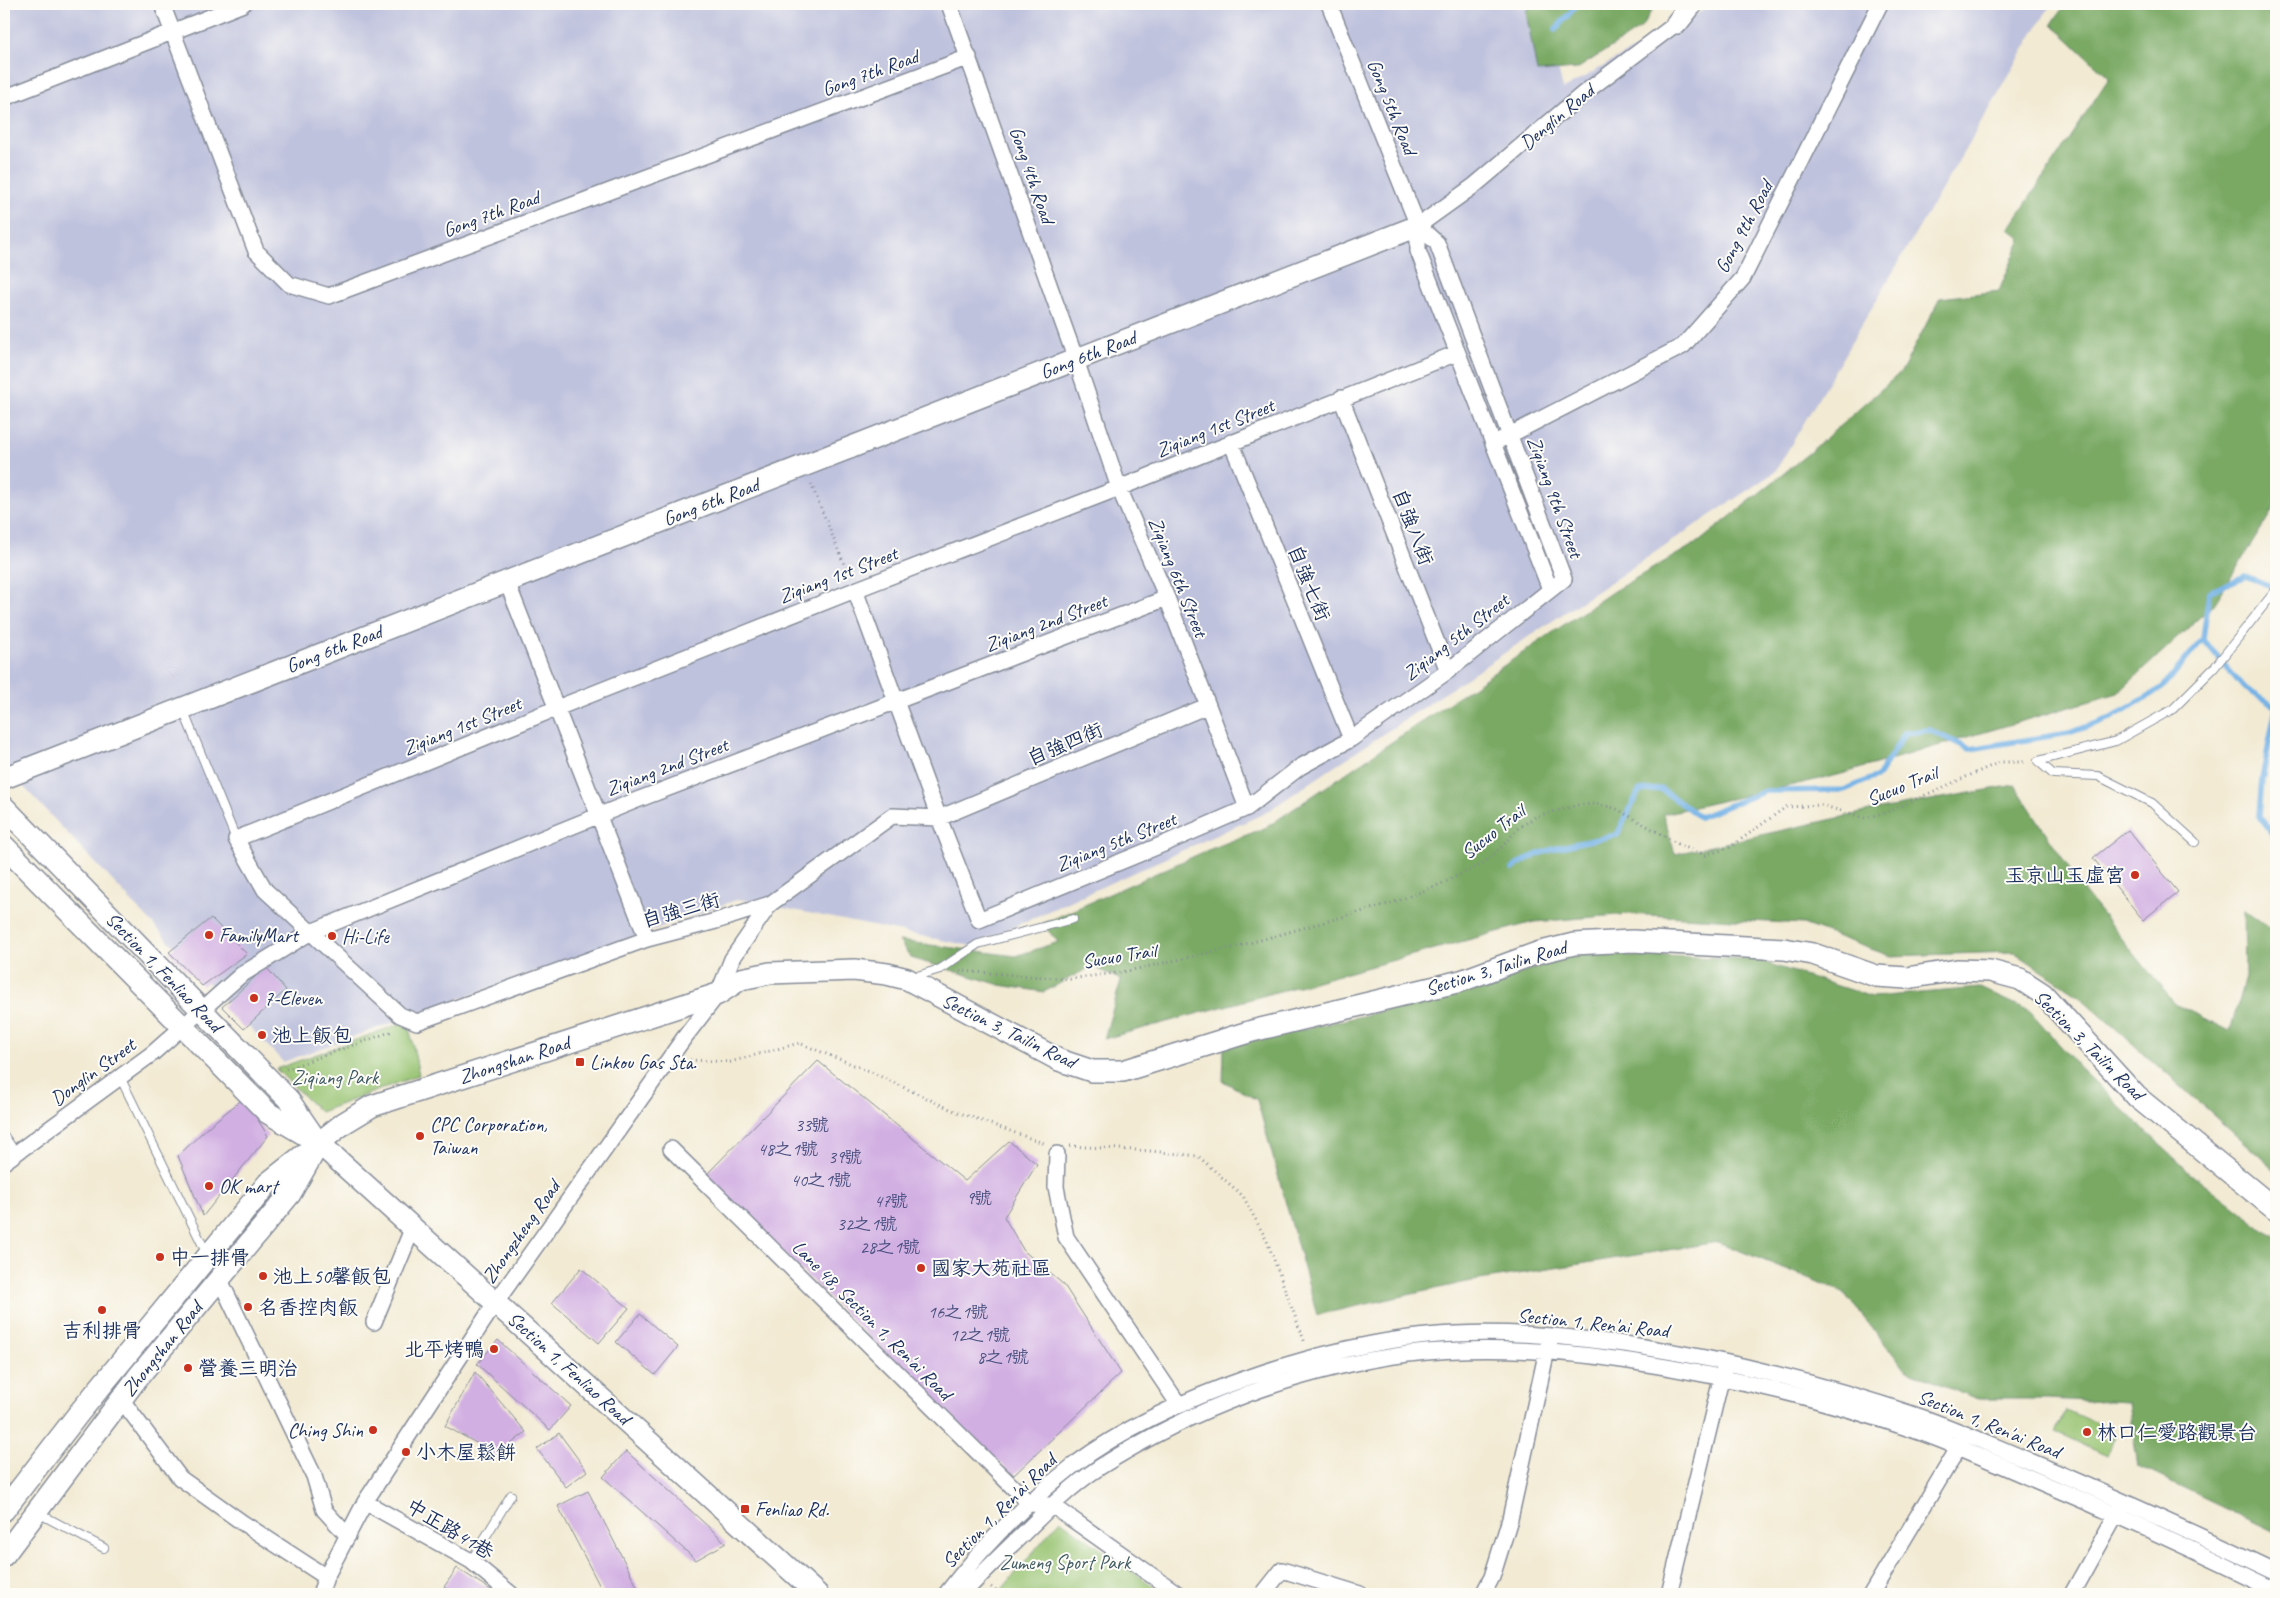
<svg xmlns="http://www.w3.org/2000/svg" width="2280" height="1598" font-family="Caveat,'LXGW WenKai TC',sans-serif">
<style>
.industrial{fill:#bfc2dd}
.green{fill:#97c371;stroke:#597968}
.forest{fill:#79a963;stroke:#4a6c60}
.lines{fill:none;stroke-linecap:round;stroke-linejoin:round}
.stream{stroke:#74b2e6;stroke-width:5.5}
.building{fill:#d1afe2}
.lane-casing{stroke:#868c98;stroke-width:10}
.street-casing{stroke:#868c98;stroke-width:18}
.secondary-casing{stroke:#868c98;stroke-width:24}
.path{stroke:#868c98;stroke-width:3;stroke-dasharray:1 4;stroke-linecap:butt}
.lane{stroke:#fff;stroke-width:8}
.street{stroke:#fff;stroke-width:15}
.secondary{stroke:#fff;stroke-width:21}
.poi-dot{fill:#c8321e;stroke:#fdfcf7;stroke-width:2}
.labels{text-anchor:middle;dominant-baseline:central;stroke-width:4;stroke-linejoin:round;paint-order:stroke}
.number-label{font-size:18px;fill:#484f7f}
.street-label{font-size:20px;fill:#1b2f5e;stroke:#fdfcf7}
.poi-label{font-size:20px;fill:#1b2f5e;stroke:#fdfcf7;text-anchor:start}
.park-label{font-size:20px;fill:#405b64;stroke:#fdfcf7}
</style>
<rect width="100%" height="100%" fill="#fdfcf7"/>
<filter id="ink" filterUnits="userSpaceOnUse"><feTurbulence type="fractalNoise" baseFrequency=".02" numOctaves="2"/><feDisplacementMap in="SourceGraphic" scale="10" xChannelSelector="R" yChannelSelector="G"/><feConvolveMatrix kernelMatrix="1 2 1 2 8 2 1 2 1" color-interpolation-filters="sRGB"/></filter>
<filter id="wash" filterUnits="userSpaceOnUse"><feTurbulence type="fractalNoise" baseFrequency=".0096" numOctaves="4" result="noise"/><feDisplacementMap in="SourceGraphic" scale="20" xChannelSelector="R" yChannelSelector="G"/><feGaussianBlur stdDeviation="1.12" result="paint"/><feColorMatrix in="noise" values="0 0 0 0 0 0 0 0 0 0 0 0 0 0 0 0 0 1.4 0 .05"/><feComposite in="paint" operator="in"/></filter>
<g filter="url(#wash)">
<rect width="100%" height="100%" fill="#f2ead3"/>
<path class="industrial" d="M4,4H1542L1563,89L1714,4H2051L1775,472L1265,813L971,946L739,899L283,1062L7,769L4,762Z"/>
<path class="green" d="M408,1021L419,1075L320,1112L276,1069Z
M2066,1410L2117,1433L2107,1456L2056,1432Z
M1060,1520L1164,1594H998Z"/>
<path class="forest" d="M1531,4H1656L1641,28L1577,69L1537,72L1526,12Z
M2065,4H2276V505L2215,603L2118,693L1838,775L1663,814L1675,854L1874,810L2015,785L2085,893L2175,1004L2230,1031L2245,977L2244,910L2276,932V1171L2079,996L2014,952L1890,956L1803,924L1630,914L1534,922L1104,1039L1121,980L1092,966L1044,992L1000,985L911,958L899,941L1016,956L1058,942L1042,924L1208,850L1267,827L1612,592L1700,541L1810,452L1901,372L1940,298L1999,291L2021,239L2009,229L2109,78L2052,24Z
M1571,953L1754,959L1872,997L1980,988L2030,1011L2080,1068L2187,1170L2276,1239V1532L2138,1466L2128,1403L2046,1399H1977L1906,1370L1843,1292L1718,1242L1467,1282L1317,1315L1257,1100L1223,1081L1224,1047L1375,1013L1536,968Z"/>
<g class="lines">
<path class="stream" d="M1555,30L1578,4
M2276,588L2245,576L2209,592L2203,639L2243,687L2276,707
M2276,707L2262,780L2259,816L2276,839
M1513,869C1532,849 1590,841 1617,835L1639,791L1661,789L1700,817L1765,791L1844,790L1878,776L1905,733L1929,730L1970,749L2069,733L2111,718L2162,688L2203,639"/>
</g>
<g id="blocks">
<path class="building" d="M2128,830L2178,892L2143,920L2093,858Z
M211,918L247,954L202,986L169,952Z
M266,967L286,990L244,1029L222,1007Z
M818,1061L965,1181L1009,1141L1037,1164L1004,1217L1024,1251L1064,1285L1121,1373L1014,1475L974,1440L705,1176Z
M244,1098L268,1136L203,1216L178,1156L209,1126Z
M581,1268L629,1308L599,1343L552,1303Z
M640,1314L678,1347L655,1375L616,1342Z
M498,1340L571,1406L550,1430L477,1364Z
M475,1372L526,1432L489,1461L480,1445L445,1426Z
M559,1433L587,1471L566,1487L537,1449Z
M626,1451L726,1543L696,1560L603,1477Z
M588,1491L639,1590L630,1594H604L558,1506Z
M457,1568L497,1594H455L444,1587Z"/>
</g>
</g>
<g filter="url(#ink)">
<use href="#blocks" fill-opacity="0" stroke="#868c98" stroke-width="1"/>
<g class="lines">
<g class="lane-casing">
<path id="lane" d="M183,710L236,839
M2038,761L2116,741L2173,709L2214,668L2276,590
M2038,761L2053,774L2098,776L2152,803L2195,842
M914,977L940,969L978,944L1073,919
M120,1077L207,1254
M4,1136L16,1153
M38,1513L104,1548
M471,1561L511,1495"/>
</g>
<g class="street-casing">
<path id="street" d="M162,4L256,251L289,284L329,296L969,57
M949,4L1076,360L1119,488L1167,598L1247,808
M1329,4L1418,226V251L1550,589
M4,98L243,4
M1418,226L1475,185L1584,93L1677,23
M1341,398L1448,671
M1502,439L1683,346L1743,278L1880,4
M1231,442L1351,739
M507,582L647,939
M855,590L939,818L979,920L1166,843L1247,808L1300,767L1351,739L1448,671L1564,579L1437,243L1418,226
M1207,706L939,818L892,816L770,904L716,921L647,939L417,1022L400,1015L265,890L236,839L557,708L855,590L1119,488L1457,353
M671,1149L1030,1504L1052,1505L1178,1594
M1057,1154L1056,1187L1066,1237L1179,1405
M4,1162L153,1053L241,975L311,932L637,800L1167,598
M220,1280L314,1476L324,1510L348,1536
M374,1322L413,1227
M121,1399L180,1478L243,1523L326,1577
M365,1502L471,1561L511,1594
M320,1594L326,1577L365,1502L496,1302L684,1038L718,994L732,959L770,904
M946,1594C982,1547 1027,1502 1074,1465C1126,1426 1189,1398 1250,1377C1308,1357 1366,1342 1427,1336C1496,1329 1564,1336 1631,1345C1730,1360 1827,1385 1921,1417C1956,1429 1989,1444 2023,1458C2109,1494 2192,1532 2276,1572
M963,1594C982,1573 1003,1553 1024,1533C1047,1510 1072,1485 1100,1467C1191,1409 1300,1368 1408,1354C1482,1345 1556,1350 1629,1361C1728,1376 1828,1400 1922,1433C1958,1446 1993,1462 2028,1477C2112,1512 2195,1550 2276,1590
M1263,1594L1282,1570L1360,1594
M1483,1594L1492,1577L1510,1519L1549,1341
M1669,1594L1724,1367
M1871,1594L1963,1440
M2072,1594L2121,1506"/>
</g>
<g class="secondary-casing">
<path id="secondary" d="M1677,23L1692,4
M4,778L1418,226
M4,807L288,1099L314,1137
M4,846L268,1113L319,1143L817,1594
M4,1510L79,1413L268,1183L344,1123L372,1106L718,994L741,979L770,973L854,970L887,974L907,979L1059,1060L1092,1071H1123L1252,1031L1461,981L1537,953L1574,944L1632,941L1784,949L1813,954L1876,976L1907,978L1957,970L1990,971L2020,979L2043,994L2137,1097L2276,1210
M4,1555L138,1377L290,1194L314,1152"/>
</g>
<path class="path" d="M811,484L849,576
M960,971L1070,979L1123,972L1239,946L1392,903L1441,884L1482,864L1503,846L1517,829L1537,816L1578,805L1597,804L1615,808L1682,846L1706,855L1729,848L1786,807L1821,805L1865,818L1887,812L2000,762H2026
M690,1060L730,1062L799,1043L869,1071L952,1110L1046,1144
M286,1069L393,1031
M1070,1146L1151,1151L1198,1156L1243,1196L1267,1241L1305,1343
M991,1587L1000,1594"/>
<use href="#lane" class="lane"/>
<use href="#street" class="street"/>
<use href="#secondary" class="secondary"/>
</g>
</g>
<g class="poi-dot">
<circle cx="2135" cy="875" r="5"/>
<circle cx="209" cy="935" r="5"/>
<circle cx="332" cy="936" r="5"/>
<circle cx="254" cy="998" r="5"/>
<circle cx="262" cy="1035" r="5"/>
<rect x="575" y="1057" width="10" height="10" rx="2.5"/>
<circle cx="420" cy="1136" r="5"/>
<circle cx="209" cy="1186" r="5"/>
<circle cx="160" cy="1257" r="5"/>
<circle cx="921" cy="1268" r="5"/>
<circle cx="263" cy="1276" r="5"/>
<circle cx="248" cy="1307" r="5"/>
<circle cx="102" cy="1310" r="5"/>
<circle cx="494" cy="1349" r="5"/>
<circle cx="188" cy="1368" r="5"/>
<circle cx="373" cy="1430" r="5"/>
<circle cx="2087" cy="1432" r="5"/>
<circle cx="406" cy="1452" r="5"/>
<rect x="740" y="1504" width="10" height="10" rx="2.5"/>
</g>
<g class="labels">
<g class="number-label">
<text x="812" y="1125">33號</text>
<text x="788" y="1149">48之1號</text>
<text x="845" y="1157">39號</text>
<text x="821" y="1180">40之1號</text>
<text x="979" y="1198">9號</text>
<text x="891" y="1201">47號</text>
<text x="867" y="1224">32之1號</text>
<text x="890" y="1247">28之1號</text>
<text x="958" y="1312">16之1號</text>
<text x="980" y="1335">12之1號</text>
<text x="1003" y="1357">8之1號</text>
</g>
<g class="street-label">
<text transform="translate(870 73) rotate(-20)">Gong 7th Road</text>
<text transform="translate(1392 107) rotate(68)">Gong 5th Road</text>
<text transform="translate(1557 117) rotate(-40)">Denglin Road</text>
<text transform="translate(1032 175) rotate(71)">Gong 4th Road</text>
<text transform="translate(491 214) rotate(-20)">Gong 7th Road</text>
<text transform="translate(1744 227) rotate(-62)">Gong 9th Road</text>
<text transform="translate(1088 355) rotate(-21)">Gong 6th Road</text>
<text transform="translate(1215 428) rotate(-22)">Ziqiang 1st Street</text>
<text transform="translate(1555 497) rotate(70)">Ziqiang 9th Street</text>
<text transform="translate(711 502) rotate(-21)">Gong 6th Road</text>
<text transform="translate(1413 527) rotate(69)">自強八街</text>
<text transform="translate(838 575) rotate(-21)">Ziqiang 1st Street</text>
<text transform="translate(1178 577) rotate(68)">Ziqiang 6th Street</text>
<text transform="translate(1309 583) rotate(68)">自強七街</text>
<text transform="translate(1046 623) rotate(-21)">Ziqiang 2nd Street</text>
<text transform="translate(1456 637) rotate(-38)">Ziqiang 5th Street</text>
<text transform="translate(334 649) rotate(-21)">Gong 6th Road</text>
<text transform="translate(462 726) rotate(-22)">Ziqiang 1st Street</text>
<text transform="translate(1065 744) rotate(-23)">自強四街</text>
<text transform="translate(667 767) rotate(-21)">Ziqiang 2nd Street</text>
<text transform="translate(1902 786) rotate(-22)">Sucuo Trail</text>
<text transform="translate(1493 832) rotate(-38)">Sucuo Trail</text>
<text transform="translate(1116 842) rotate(-22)">Ziqiang 5th Street</text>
<text transform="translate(681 910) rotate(-16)">自強三街</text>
<text transform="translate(1119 956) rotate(-9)">Sucuo Trail</text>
<text transform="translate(1496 968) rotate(-17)">Section 3, Tailin Road</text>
<text transform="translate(164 972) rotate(46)">Section 1, Fenliao Road</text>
<text transform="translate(1009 1031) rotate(26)">Section 3, Tailin Road</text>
<text transform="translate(2089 1045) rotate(45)">Section 3, Tailin Road</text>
<text transform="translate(514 1060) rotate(-18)">Zhongshan Road</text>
<text transform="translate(93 1072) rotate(-36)">Donglin Street</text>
<text transform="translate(521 1232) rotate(-55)">Zhongzheng Road</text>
<text transform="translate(872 1320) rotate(45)">Lane 48, Section 1, Ren'ai Road</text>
<text transform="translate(1593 1323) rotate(6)">Section 1, Ren'ai Road</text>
<text transform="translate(162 1349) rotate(-51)">Zhongshan Road</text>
<text transform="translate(569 1368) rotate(42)">Section 1, Fenliao Road</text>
<text transform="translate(1989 1424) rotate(22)">Section 1, Ren'ai Road</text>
<text transform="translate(999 1511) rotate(-45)">Section 1, Ren'ai Road</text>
<text transform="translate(450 1529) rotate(31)">中正路41巷</text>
</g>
<g class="poi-label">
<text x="2125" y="875" text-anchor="end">玉京山玉虛宮</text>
<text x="219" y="935">FamilyMart</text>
<text x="342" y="936">Hi-Life</text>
<text x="264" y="998">7-Eleven</text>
<text x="272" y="1035">池上飯包</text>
<text x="590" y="1062">Linkou Gas Sta.</text>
<text x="430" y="1124">CPC Corporation,<tspan x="430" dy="23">Taiwan</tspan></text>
<text x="219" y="1186">OK mart</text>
<text x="170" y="1257">中一排骨</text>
<text x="931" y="1268">國家大苑社區</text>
<text x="273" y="1276">池上50馨飯包</text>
<text x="258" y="1307">名香控肉飯</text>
<text x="102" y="1330" text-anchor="middle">吉利排骨</text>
<text x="484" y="1349" text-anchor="end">北平烤鴨</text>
<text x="198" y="1368">營養三明治</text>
<text x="363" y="1430" text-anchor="end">Ching Shin</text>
<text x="2097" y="1432">林口仁愛路觀景台</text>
<text x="416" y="1452">小木屋鬆餅</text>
<text x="755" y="1509">Fenliao Rd.</text>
</g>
<g class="park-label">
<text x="335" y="1077">Ziqiang Park</text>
<text x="1065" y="1562">Zumeng Sport Park</text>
</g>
</g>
<rect width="2280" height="1598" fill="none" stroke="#fdfcf7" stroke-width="20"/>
</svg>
